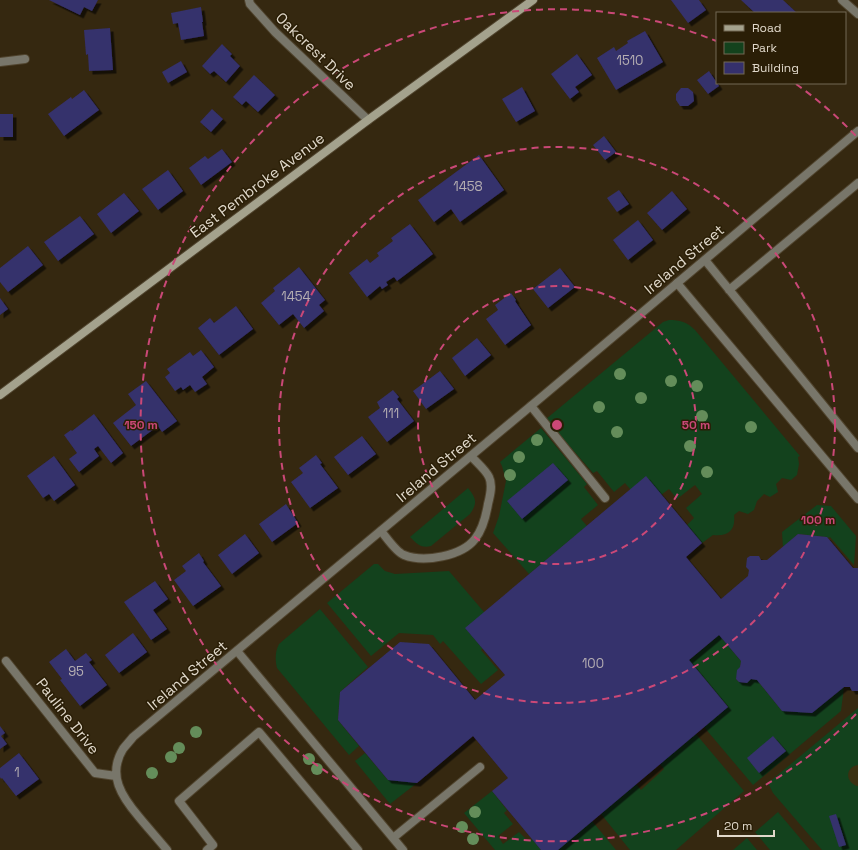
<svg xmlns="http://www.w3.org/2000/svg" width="858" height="850" font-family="'Space Grotesk',sans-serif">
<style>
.green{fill:#13421d}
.sand{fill:#3a3111}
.building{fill:#35306c;filter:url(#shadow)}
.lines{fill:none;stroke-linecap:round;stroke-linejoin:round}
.service-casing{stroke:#50442e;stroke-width:10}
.minor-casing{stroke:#50442e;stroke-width:10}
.secondary-casing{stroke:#50442e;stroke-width:10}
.service{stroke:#78766a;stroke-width:8}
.minor{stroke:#78766a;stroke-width:8}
.secondary{stroke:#a4a28d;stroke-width:8}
.tree{fill:#648d5a}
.ring{fill:none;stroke:#ca4877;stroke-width:2;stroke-dasharray:7 5}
.labels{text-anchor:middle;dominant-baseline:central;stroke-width:3;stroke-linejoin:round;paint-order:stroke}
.number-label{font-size:13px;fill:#b5aeb2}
.street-label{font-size:15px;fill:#e0d8ca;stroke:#2a1e06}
.centre{fill:#ca4877;stroke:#2a1e06;stroke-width:2}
.ring-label{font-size:12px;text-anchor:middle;font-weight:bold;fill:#ca4877;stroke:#2a1e06;stroke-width:3;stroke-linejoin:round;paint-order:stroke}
</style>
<defs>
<filter id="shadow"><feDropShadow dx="3.5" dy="3.5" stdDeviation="0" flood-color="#0009"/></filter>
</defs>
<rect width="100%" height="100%" fill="#352810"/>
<path class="green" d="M669,320C680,320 687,322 695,330L800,456L798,457L799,464L797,475L791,480L782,478L776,484L778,492L770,497L764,494L757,501L754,510L748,514L739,511L734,515C736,530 728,537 713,535L702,543L687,525L694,518L686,508L702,494L695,485L677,499L669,489L661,495L630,489L625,483L614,492L597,471L593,473L546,419L663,322Z
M541,428L587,484L584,487L598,505L581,519L587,526L529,574L493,533L499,516L506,481L502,466L500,462Z
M468,488C476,498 478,503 470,514L431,546C421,549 416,543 410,537Z
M817,505L831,506L856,536L854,565L830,537L828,538L827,537L798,534L783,547L782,532Z
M374,564H378L385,571L395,574L449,571L484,612L483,648L481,650L498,670L481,684L443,641L440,644L433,635L399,633L371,656L327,603Z
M320,609L368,667L340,692L338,720L359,746L349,755L277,668C275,659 275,652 279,644Z
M719,635L741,661L740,667L736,679L739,682L747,683L751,679L757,680L782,711L812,713L844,687L841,711L753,785L704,727L728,707L689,660Z
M858,708V850H822L773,793L768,783Z
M696,734L744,791L676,850H630L601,814L636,784L641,790L664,769L660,764Z
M365,753L388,780L417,783L390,804L355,761Z
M492,791L507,810L504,813L513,824L498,836L503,844L519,832L528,841L532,839L541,850H495L464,813Z
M778,812L810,850H770L755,832Z
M592,821L616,850H558Z
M747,838L757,850H733Z"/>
<path class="sand" d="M858,765V786H857C845,782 845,767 858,765Z"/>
<path class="building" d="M49,0H98L92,11L84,7L80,15Z
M671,0H699L706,10L688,23Z
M741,0H783L797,13H755Z
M201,7L203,22H202L204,36L181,40L178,23L173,24L171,13Z
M110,28L113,70L89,71L88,54L86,55L84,30Z
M645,31L663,62L616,90L597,58L614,47L616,51L628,43L627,41Z
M222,44L232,54L230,56L240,66L226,82L214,71L210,74L202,66Z
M577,54L592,75L575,87L579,92L570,99L551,74Z
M181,61L187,72L168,83L162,72Z
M709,71L719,86L708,94L697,80Z
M254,75L275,95L258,112L246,101L242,105L233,97Z
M522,87L535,111L516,122L502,99Z
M681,88H688L693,92L694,101L688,106H680L676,100V94Z
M84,90L99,110L64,136L48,114L71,97L72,99Z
M212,109L223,119L211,132L200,122Z
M0,114H13V137H0Z
M604,136L616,152L605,160L593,145Z
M222,149L232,162L201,185L189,168L205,156L208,159Z
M479,155L504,190L460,222L451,209L434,222L418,200Z
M168,170L183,191L158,210L142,189Z
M619,190L629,204L617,212L607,198Z
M672,191L687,209L662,230L647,213Z
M124,193L139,211L111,233L97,214Z
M80,216L94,234L58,261L44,242Z
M638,220L653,240L628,260L613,240Z
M410,224L433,254L397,281L394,277L386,282L388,285L382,289L380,286L367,297L349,273L367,259L370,263L379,256L377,253L393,241L391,238Z
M28,246L43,265L8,292L0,282V268Z
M299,267L325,300L319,305L324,311L304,328L293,314L279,325L261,303L275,291L273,288Z
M560,268L575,287L548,308L533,289Z
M511,293L516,300L515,301L531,325L505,345L486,319L498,310L495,305Z
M0,298L8,309L0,315Z
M236,306L253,329L219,355L198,328L210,318L214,323Z
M477,338L491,355L465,376L452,358Z
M201,350L214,367L202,377L207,384L195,392L190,385L183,390L181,387L175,391L165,377L170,373L167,369L190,352L193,356Z
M440,371L454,389L426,409L413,391Z
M146,381L177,421L162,432L158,426L131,446L113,423L136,405L128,394Z
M393,390L399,397L397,399L414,421L387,442L368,417L380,408L377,402Z
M94,414L123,453L111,463L98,446L94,449L99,456L79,472L69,459L77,453L64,435L71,430L72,431Z
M362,436L376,454L348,475L334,457Z
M316,455L322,463L320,464L338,488L310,508L291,482L303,473L299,468Z
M54,456L75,485L54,501L49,494L43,498L27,476Z
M553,463L568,480L522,519L507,501Z
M646,476L702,543L686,557L721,599L748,576L749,570L746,567L747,558L750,556H759L761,560H767L798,534L827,537L853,568H858V691H852L850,687H844L812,713L782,711L757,680L751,679L747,683L739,682L736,679L737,670L740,667L741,661L719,635L689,660L728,707L558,850H541L492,791L508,778L473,736L417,783L388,780L338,720L340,692L400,642L429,644L475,700L505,675L465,628Z
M286,504L298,523L272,542L259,524Z
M245,534L259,553L232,574L218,555Z
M199,553L204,561L203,562L221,586L193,606L174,580L186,571L182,566Z
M155,581L168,599L153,610L167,629L151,640L124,602Z
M133,633L147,652L119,673L105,655Z
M66,649L75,661L86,653L92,660L89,662L107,685L80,706L60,680L62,679L49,662Z
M0,726L5,733L1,736L7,744L0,749Z
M773,736L786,751L759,773L747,758Z
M19,753L39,779L16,796L2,778L1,779L0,777V768Z
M836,814L846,845L839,847L829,816Z"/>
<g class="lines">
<g class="service-casing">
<path id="service" d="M842,0L858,14
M705,260L858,448
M677,283L858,499
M729,290L858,183
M531,406L605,498
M381,531C387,538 396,552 404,555C424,563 462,556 475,539C483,529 486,516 488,504C490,496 493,485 489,477C485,469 477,463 471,456
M237,651L403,850
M393,838L480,767
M207,850L213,845L179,801L259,732L358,850"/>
</g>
<g class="minor-casing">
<path id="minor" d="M249,0L250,4L275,32L368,120
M0,62L25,59
M6,661L95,773L116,776
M167,850C158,839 148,828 139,817C122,797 107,775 123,749C126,745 130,741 133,737L544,395L858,131"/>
</g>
<g class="secondary-casing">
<path id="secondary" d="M0,395L368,120L533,0"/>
</g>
<use href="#service" class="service"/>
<use href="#minor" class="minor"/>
<use href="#secondary" class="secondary"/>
</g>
<g class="tree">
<circle cx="620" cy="374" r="6"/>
<circle cx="671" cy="381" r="6"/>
<circle cx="697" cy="386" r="6"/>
<circle cx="641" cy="398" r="6"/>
<circle cx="599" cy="407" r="6"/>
<circle cx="702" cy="416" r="6"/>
<circle cx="751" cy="427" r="6"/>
<circle cx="617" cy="432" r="6"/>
<circle cx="537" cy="440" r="6"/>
<circle cx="690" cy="446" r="6"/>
<circle cx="519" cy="457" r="6"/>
<circle cx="707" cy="472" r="6"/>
<circle cx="510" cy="475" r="6"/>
<circle cx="196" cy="732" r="6"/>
<circle cx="179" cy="748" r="6"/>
<circle cx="171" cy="757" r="6"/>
<circle cx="309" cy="759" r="6"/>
<circle cx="317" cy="769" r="6"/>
<circle cx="152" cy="773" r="6"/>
<circle cx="475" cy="812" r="6"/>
<circle cx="462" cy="827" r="6"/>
<circle cx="473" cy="839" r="6"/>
</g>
<g class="ring">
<circle cx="557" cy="425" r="139"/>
<circle cx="557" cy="425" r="278"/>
<path d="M856 714A416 416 0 1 1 716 41M796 84A416 416 0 0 1 856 136"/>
</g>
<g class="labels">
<g class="number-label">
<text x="630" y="60">1510</text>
<text x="468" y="186">1458</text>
<text x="296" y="296">1454</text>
<text x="391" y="413">111</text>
<text x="593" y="663">100</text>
<text x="76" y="671">95</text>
<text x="17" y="772">1</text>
</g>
<g class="street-label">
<text transform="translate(316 51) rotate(44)">Oakcrest Drive</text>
<text transform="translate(257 185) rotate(-37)">East Pembroke Avenue</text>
<text transform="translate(684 259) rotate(-40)">Ireland Street</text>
<text transform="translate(436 467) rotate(-40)">Ireland Street</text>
<text transform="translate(187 675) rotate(-40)">Ireland Street</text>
<text transform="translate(68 716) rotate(52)">Pauline Drive</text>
</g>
</g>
<circle cx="557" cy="425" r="6" class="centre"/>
<g class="ring-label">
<text x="696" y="429">50 m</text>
<text x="141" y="429">150 m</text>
<text x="818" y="524">100 m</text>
</g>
<rect x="716" y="12" width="130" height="72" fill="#2a1e06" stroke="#736854"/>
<rect x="724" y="25" width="20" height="6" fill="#a4a28d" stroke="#736854"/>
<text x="752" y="32" font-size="12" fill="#e0d8ca">Road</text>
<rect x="724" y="42" width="20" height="12" fill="#13421d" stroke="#736854"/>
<text x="752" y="52" font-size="12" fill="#e0d8ca">Park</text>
<rect x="724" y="62" width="20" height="12" fill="#35306c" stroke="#736854"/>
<text x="752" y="72" font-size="12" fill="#e0d8ca">Building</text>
<path d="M718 830v6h56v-6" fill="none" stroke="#e0d8ca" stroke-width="2"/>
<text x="724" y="830" font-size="12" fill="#e0d8ca" stroke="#2a1e06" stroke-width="3" paint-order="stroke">20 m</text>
</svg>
